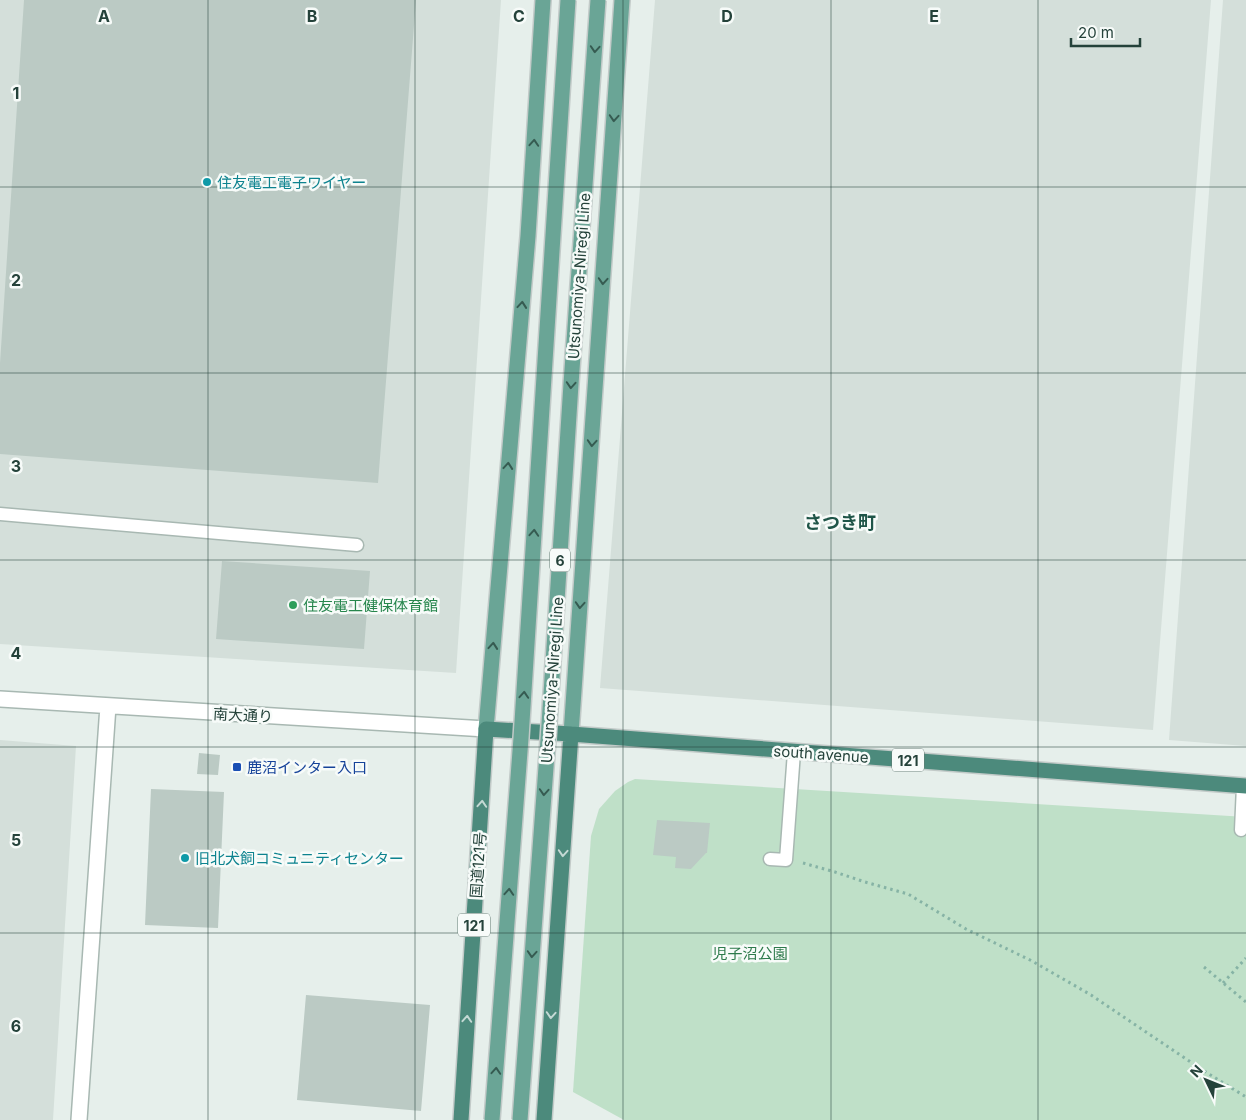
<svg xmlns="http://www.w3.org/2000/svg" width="1246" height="1120" font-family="Inter,'Noto Sans JP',sans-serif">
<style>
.built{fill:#d4dfda}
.green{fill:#bfe0c8}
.building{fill:#bbcac4}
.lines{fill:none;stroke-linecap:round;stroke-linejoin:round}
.service-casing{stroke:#a8b8b2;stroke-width:15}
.tertiary-casing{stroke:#a8b8b2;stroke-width:18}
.primary-casing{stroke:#c2cac8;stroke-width:18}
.trunk-casing{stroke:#c2cac8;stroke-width:18}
.path{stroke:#86b3a5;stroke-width:3;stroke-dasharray:2.5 4;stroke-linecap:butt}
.service{stroke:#fff;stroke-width:12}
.tertiary{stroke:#fff;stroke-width:15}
.primary{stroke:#6aa596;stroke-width:15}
.trunk{stroke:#4c8a7c;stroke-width:15}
.primary-bridge-casing{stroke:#c2cac8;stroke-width:18;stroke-linecap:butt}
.primary-bridge{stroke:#6aa596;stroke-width:15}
.oneway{stroke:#365b51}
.oneway2{stroke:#c4d9d4}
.grid{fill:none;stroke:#24423a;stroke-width:1;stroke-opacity:0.55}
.culture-dot{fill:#0f9aa8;stroke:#f7fbf9;stroke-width:2}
.leisure-dot{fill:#2e9e5b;stroke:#f7fbf9;stroke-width:2}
.transit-dot{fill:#1a4fb4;stroke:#f7fbf9;stroke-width:2}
.labels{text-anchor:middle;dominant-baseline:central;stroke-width:5;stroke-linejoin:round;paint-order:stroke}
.shield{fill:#f7fbf9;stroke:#637a73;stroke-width:1}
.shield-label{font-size:14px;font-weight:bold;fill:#24423a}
.culture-label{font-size:15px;fill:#0d838f;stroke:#f7fbf9;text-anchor:start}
.street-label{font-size:15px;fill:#24423a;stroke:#f7fbf9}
.leisure-label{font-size:15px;fill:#27864d;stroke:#f7fbf9;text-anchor:start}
.transit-label{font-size:15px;fill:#164399;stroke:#f7fbf9;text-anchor:start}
.park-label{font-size:15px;fill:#2d7a4b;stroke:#f7fbf9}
.quarter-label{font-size:18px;font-weight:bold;fill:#1f5548;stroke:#f7fbf9}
.grid-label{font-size:16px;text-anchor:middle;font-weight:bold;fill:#24423a;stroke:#f7fbf9;stroke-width:5;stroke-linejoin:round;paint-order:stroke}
</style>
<rect width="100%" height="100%" fill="#e6efeb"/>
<path class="built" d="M0,0H501L456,673L0,644Z
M655,0H1211L1153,730L600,688Z
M1223,0H1246V746L1169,740Z
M0,740L76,746L53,1120H0Z"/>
<path class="green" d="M635,779L1246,817V1120H624L573,1092L591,836L599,809L615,791L628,782Z"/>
<path class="building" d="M24,0H416L378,483L0,454V363Z
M222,561L370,571L364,649L216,639Z
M199,753L220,755L218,775L197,774Z
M151,789L224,792L218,928L145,925Z
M657,820L710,823L707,853H706L691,869L675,868L676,857L653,855Z
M306,995L430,1005L421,1111L297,1100Z"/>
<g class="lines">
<g class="service-casing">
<path id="service" d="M0,514L357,545
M1241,830L1243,786
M770,859L786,860L794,752"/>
</g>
<g class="tertiary-casing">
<path id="tertiary" d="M0,699L486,729
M79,1120L108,706"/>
</g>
<g class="primary-casing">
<path id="primary" d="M486,729L528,236L543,0
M571,734L622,0"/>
</g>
<g class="trunk-casing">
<path id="trunk" d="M461,1120L486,729L571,734L1246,786
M544,1120L571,734"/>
</g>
<path class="path" d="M803,863L835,872L865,882L908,894L966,929L1032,961L1091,995L1201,1069L1246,1097
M1204,967L1246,1002
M1223,983L1246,958"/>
<use href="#service" class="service"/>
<use href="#tertiary" class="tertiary"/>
<use href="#primary" class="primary"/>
<use href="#trunk" class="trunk"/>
<g class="primary-bridge-casing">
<path id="primary-bridge" d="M492,1120L521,738L568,0
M520,1120L548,740L571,384L598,0"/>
</g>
<use href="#primary-bridge" class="primary-bridge"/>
</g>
<defs><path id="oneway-chevron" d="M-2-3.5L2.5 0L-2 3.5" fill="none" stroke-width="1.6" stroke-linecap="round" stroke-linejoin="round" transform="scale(1.25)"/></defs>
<g class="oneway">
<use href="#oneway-chevron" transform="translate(595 49) rotate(94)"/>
<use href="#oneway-chevron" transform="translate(614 118) rotate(94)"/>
<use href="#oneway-chevron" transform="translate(534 143) rotate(-86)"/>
<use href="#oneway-chevron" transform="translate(603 281) rotate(94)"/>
<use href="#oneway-chevron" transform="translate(522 305) rotate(-85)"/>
<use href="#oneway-chevron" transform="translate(571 385) rotate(94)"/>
<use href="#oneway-chevron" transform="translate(592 443) rotate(94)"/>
<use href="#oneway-chevron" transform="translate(508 466) rotate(-85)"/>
<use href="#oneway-chevron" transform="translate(534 533) rotate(-86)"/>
<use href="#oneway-chevron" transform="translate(580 605) rotate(94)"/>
<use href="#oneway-chevron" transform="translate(493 646) rotate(-85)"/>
<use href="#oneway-chevron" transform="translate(524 695) rotate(-86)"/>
<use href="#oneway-chevron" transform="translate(544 792) rotate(94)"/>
<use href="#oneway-chevron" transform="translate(509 892) rotate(-86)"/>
<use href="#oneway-chevron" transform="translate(532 954) rotate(94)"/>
<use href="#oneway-chevron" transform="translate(496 1071) rotate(-86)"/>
</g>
<g class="oneway2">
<use href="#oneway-chevron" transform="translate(482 804) rotate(-86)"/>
<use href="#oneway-chevron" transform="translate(563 853) rotate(94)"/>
<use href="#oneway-chevron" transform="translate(551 1015) rotate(94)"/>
<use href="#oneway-chevron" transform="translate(467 1019) rotate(-86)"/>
</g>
<path class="grid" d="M208,0V1120M415,0V1120M623,0V1120M831,0V1120M1038,0V1120M0,187H1246M0,373H1246M0,560H1246M0,747H1246M0,933H1246"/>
<g class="culture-dot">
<circle cx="207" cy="182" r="5"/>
<circle cx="185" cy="858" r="5"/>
</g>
<circle class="leisure-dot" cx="293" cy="605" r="5"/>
<rect class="transit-dot" x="232" y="762" width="10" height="10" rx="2.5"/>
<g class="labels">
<g class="shield">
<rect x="550" y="548.5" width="20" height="23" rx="4"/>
<rect x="892" y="748.5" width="32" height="23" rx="4"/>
<rect x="458" y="913.5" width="32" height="23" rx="4"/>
</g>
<g class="shield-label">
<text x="560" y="560">6</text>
<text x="908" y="760">121</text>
<text x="474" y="925">121</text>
</g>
<g class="culture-label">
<text x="217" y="182">住友電工電子ワイヤー</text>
<text x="195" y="858">旧北犬飼コミュニティセンター</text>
</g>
<g class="street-label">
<text transform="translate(579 276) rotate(-86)">Utsunomiya-Niregi Line</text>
<text transform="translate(552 680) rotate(-86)">Utsunomiya-Niregi Line</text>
<text transform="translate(243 715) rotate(3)">南大通り</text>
<text transform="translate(821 754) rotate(4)">south avenue</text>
<text transform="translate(478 865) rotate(-86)">国道121号</text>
</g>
<g class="leisure-label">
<text x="303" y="605">住友電工健保体育館</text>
</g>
<g class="transit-label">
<text x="247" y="767">鹿沼インター入口</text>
</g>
<g class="park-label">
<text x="750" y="953">児子沼公園</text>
</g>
<g class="quarter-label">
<text x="840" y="522">さつき町</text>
</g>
</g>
<g class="grid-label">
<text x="104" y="22">A</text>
<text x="312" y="22">B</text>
<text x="519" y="22">C</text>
<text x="727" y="22">D</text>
<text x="934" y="22">E</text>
<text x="16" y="99">1</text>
<text x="16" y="286">2</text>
<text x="16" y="472">3</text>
<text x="16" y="659">4</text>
<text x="16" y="846">5</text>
<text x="16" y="1032">6</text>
</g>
<g transform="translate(1206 1080) rotate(313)" stroke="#f7fbf9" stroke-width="4" paint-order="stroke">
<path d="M0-4L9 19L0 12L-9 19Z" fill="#24423a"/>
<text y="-8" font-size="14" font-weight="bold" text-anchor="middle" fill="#24423a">N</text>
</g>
<path d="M1071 38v8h69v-8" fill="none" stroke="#24423a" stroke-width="2.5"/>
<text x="1078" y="38" font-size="15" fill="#24423a" stroke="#f7fbf9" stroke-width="4" paint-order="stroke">20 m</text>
</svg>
